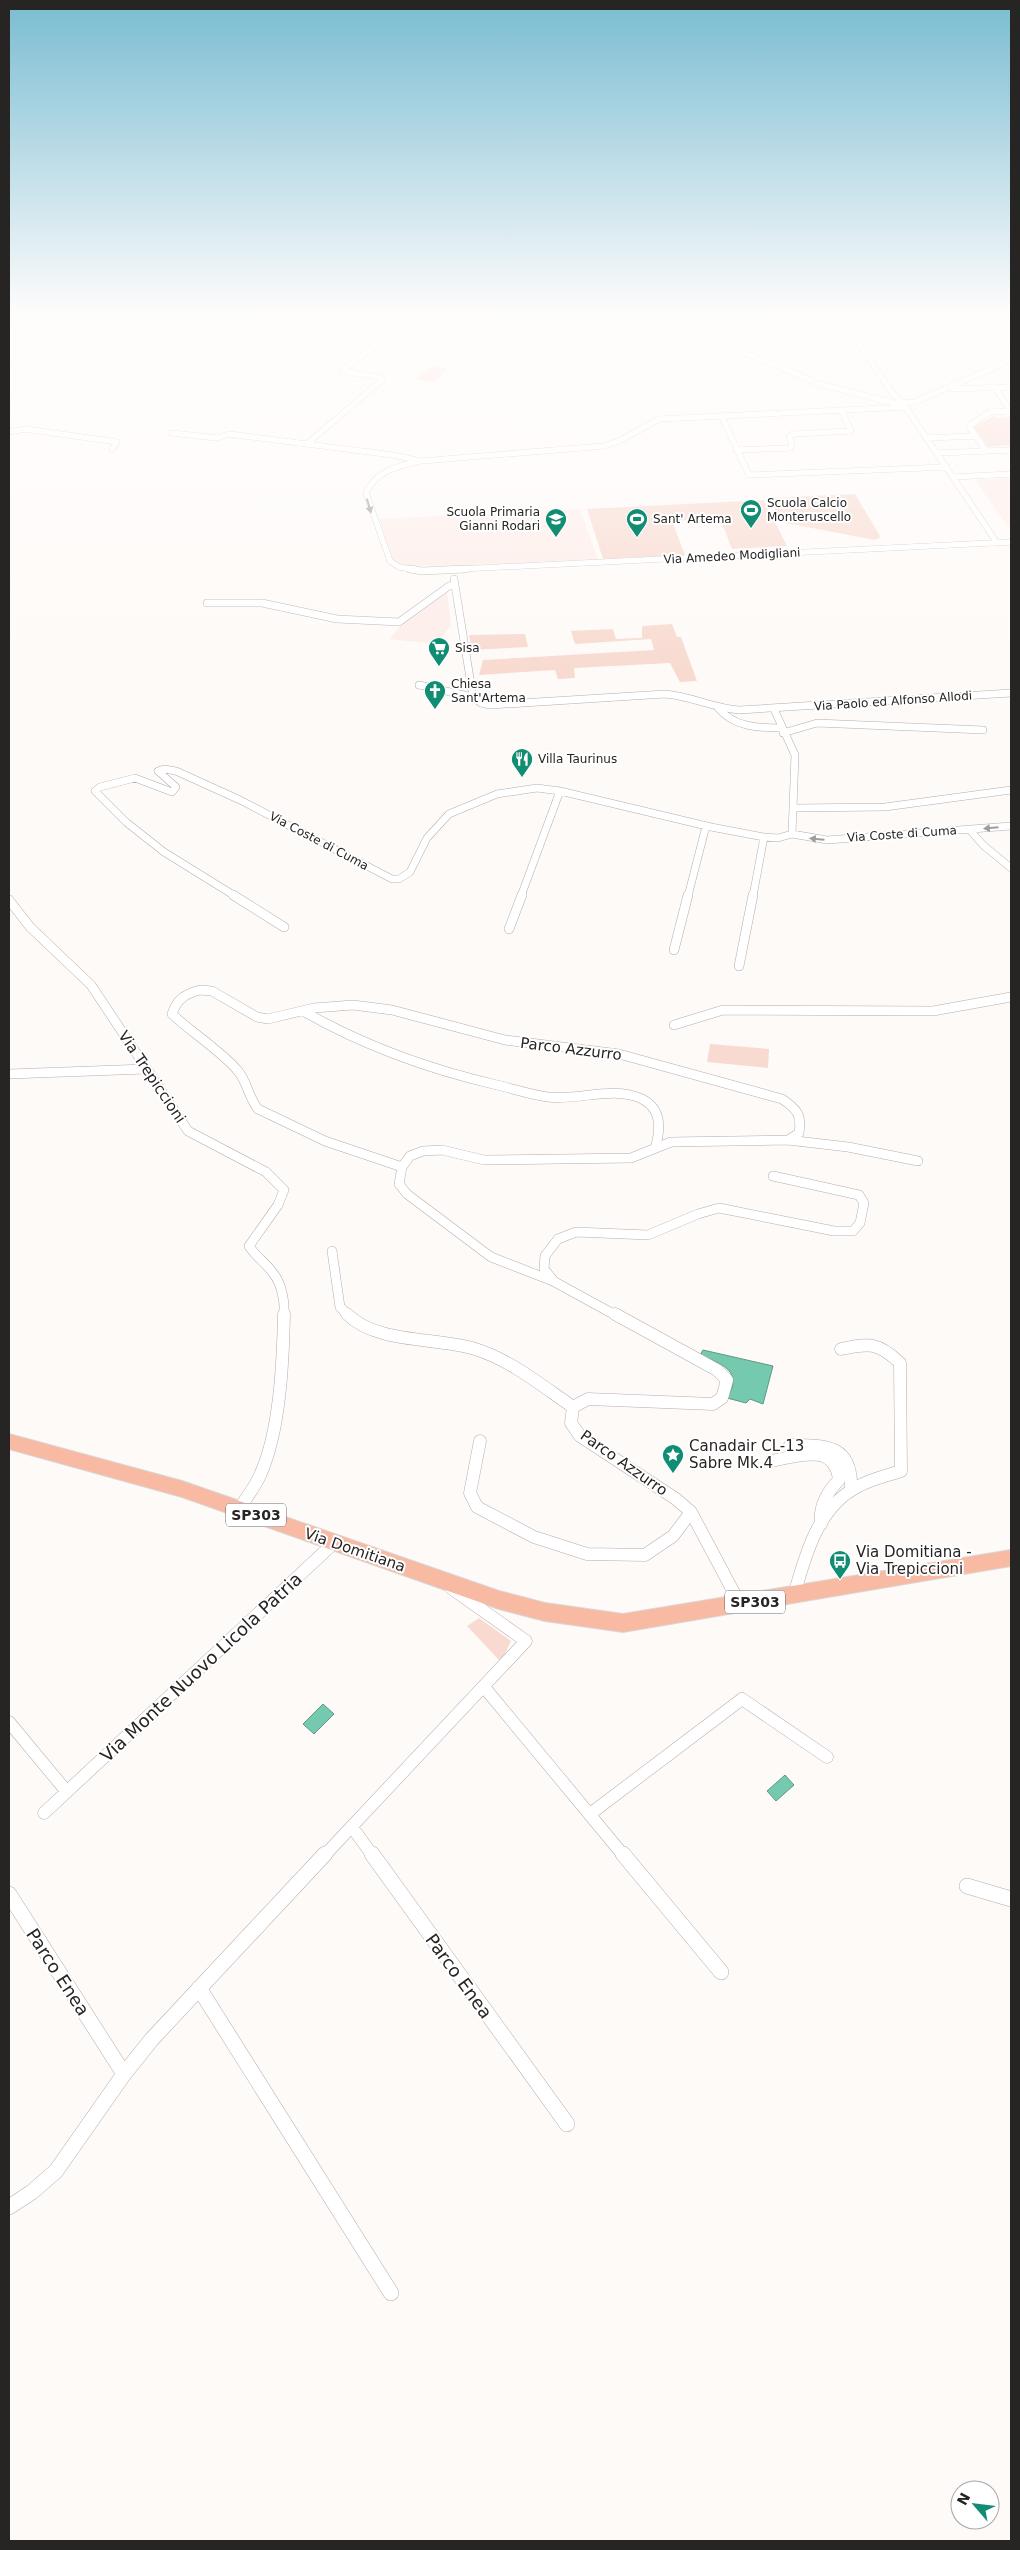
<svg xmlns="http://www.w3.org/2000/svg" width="1020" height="2550" font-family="'DejaVu Sans',sans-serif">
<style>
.built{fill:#fdede8}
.green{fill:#f8dad0}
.water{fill:#75c9af;stroke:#5e9885}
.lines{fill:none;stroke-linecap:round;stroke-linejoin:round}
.minor-far4-casing{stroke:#b5aeac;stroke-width:6}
.minor-far3-casing{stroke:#b5aeac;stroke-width:8}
.minor-far2-casing{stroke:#b5aeac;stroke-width:10}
.minor-far1-casing{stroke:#b5aeac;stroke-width:13}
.minor-casing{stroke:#b5aeac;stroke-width:16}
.primary-casing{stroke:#d8d8d8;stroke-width:2}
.minor-far4{stroke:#fff;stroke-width:5.5}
.minor-far3{stroke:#fff;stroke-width:7}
.minor-far2{stroke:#fff;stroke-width:9}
.minor-far1{stroke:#fff;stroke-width:12}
.minor{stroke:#fff;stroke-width:15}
.primary{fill:#f8baa3;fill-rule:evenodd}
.oneway{fill:#9e9d9c}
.labels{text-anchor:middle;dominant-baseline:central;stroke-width:4;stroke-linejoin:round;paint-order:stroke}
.far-poi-label{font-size:12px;fill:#272524;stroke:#fff;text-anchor:start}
.far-street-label{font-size:12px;fill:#272524;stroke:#fff}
.shield{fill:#fff;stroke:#686666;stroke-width:1}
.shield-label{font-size:14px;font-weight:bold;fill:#272524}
.street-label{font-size:15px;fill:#272524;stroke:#fff}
.poi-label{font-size:15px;fill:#272524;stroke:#fff;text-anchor:start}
.near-street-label{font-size:18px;fill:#272524;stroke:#fff}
</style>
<rect width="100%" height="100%" fill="#fefaf8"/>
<path class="built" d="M1011,478V528L1006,524L975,480Z
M580,509L598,560L452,566L403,565L393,561L379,519Z
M444,592H447L451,625L437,644L390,639L401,625Z"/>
<path class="green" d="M432,366L448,369L433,382L415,379Z
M995,415L997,418L1011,417V445L988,447L974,427Z
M855,494L880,536L879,538L875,540L781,522L770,498Z
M764,500L787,546L732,549L720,518L672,521L685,555L603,559L587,509Z
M672,624L677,637H681L697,681L680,682L670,663L574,668L575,678L558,679L555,670L479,675L483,660L654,650L651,639L575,644L571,631L613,629L616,639L642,638V626Z
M525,634L528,647L472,650L469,635Z
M710,1044L769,1049L768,1068L707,1062Z
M479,1618L511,1641L501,1662L467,1626Z"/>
<path class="water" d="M703,1350L773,1366L763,1404L750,1399L746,1403L727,1398C744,1371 722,1364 700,1355Z
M323,1704L334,1714L314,1734L303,1724Z
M785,1775L794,1785L776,1801L767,1791Z"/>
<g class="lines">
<g class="minor-far4-casing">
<path id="minor-far4" d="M719,316L713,323L707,338L712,343L764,360L819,384L894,403L915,402L1011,360
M840,316L893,394L903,403L997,543
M407,323L463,333
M994,387L1011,411
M952,389L1011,387
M721,415L749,475L947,467
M9,432L25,429L117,442L112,449
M172,433L217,438L229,434L393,455L420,461
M926,438L975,436
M308,443L382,380L380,377L342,371L416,316
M736,450L790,448L792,445L789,437L793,434L851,431L841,410
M986,451L969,426L990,412L1011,411
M937,453L1011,450
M954,477L1011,474
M417,570L399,567L390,561L366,493C376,470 399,466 421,461L604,446L619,441L659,419L906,407
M440,570L1011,542"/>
</g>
<g class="minor-far3-casing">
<path id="minor-far3" d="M410,569L422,571L466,569
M454,579L473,697
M207,603H262L337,619L399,622L449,586L455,585
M419,685L473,697L481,703L490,705L665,694C691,696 713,708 739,710L1011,693
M718,708C734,727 758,728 781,728
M774,709L795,755L792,834
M783,733L817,723L983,730
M794,808L885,807L1011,790
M970,830L983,845L1011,868
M235,896L164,852L126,822L95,791L100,787L135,778L172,792L176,787L158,771L164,769L176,771L240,800L392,879H399L410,872L427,838L449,814L497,794L537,788L560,791L711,827L764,837L778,838L792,834L827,840L1011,826
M521,896L560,791
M688,896L706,826
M753,896L764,837"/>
</g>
<g class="minor-far2-casing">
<path id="minor-far2" d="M233,895L284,927
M9,900L30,927L91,985L188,1131L266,1172L284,1190L278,1205L249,1246C256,1257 266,1263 273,1273C282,1284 285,1302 284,1316
M509,929L522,895
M674,950L688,895
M739,966L753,895
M200,990L212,991L257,1017L268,1019L314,1008L353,1005L392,1010L505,1040L619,1054L782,1099C797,1109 802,1115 799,1133L788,1140L671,1142L631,1158L484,1160L442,1150L423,1151L410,1156L402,1167L325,1141L258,1109C248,1097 248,1083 238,1071C219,1049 193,1034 172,1014C177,999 185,994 200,990Z
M303,1011C364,1046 428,1069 497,1085C514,1089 531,1095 548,1097C578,1101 614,1085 642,1099C662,1109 661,1129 655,1148
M674,1025L723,1010L933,1011L1011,997
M9,1074L146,1069
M788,1140L848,1147L918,1161
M402,1167L399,1184L407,1194L491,1257L553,1281L617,1316
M332,1251L340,1307L349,1316
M553,1280L544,1269L545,1256L558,1239L576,1232L648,1235L698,1214L719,1208L834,1231H853L860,1223L864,1203L859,1195L773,1176"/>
</g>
<g class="minor-far1-casing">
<path id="minor-far1" d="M347,1314C377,1344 436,1337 475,1349C511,1360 542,1386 573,1407
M615,1314L717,1370L727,1380L722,1398L713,1404L588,1399L573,1407L571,1423L580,1436L676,1499L691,1512L740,1604
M480,1441L470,1493L477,1507L534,1537L587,1554L645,1555L673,1536L691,1512
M790,1445C827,1445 853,1445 851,1490
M771,1461C798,1456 835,1442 839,1480C827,1492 819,1507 821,1524
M239,1509C246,1498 256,1486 261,1473C280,1430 283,1362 284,1314
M794,1595C805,1556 818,1507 857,1487C871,1479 886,1476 901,1471L900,1363C878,1342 869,1343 841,1349
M484,1687L624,1856
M9,1722L67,1792
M44,1813L335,1542
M590,1814L742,1699L827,1757
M352,1827L373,1856
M324,1856L526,1641L451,1588"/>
</g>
<g class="minor-casing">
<path id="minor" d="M372,1854L567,2124
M623,1854L721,1972
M967,1886L1011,1899
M9,1894L124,2074
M199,1988L391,2293
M9,2207L32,2192L56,2171L124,2074L152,2039L325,1854"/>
</g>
<g class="primary-casing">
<path id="primary" d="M9,1434L182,1481L499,1591L545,1603L623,1614L1011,1550V1566L623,1632L545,1621L499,1609L182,1497L9,1449Z"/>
</g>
<use href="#minor-far4" class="minor-far4"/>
<use href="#minor-far3" class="minor-far3"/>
<use href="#minor-far2" class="minor-far2"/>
<use href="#minor-far1" class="minor-far1"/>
<use href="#minor" class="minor"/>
<use href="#primary" class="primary"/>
</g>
<defs><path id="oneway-solid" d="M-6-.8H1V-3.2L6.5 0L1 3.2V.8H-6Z" transform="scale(1.25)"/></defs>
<g class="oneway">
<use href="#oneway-solid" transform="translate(369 506) rotate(74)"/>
<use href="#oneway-solid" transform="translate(991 828) rotate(175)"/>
<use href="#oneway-solid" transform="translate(817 839) rotate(-175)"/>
</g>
<linearGradient id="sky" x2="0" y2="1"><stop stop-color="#7abcd1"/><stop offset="0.47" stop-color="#fffdfc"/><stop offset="1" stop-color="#fffdfc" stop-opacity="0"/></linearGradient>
<rect width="1020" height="673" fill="url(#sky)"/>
<defs>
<g id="stadium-pin" transform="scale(1.125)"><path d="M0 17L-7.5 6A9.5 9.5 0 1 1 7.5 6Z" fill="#108d72" stroke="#fff"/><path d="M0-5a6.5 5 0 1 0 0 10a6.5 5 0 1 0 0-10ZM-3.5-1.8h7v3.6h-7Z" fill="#fff"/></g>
<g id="school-pin" transform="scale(1.125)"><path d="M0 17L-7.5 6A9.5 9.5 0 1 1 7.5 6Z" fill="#108d72" stroke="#fff"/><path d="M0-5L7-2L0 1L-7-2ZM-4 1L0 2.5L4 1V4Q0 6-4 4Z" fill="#fff"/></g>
<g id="supermarket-pin" transform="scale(1.125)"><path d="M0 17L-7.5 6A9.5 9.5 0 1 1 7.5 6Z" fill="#108d72" stroke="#fff"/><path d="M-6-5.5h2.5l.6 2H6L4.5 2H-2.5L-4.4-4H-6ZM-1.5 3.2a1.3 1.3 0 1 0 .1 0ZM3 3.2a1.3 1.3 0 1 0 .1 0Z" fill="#fff"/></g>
<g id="church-pin" transform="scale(1.125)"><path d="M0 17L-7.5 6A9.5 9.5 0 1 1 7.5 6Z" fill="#108d72" stroke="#fff"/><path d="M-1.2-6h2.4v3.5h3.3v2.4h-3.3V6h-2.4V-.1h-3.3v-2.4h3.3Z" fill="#fff"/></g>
<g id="restaurant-pin" transform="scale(1.125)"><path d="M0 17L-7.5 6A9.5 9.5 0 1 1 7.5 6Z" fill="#108d72" stroke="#fff"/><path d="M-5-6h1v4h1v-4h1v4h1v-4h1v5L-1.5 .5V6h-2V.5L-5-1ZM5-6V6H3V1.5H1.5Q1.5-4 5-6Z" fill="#fff"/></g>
<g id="sight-pin" transform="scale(1.125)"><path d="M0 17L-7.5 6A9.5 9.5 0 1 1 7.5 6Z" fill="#108d72" stroke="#fff"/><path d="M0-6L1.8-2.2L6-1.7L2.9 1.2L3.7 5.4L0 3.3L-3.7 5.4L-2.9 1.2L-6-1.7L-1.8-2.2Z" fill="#fff"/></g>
<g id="bus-pin" transform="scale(1.125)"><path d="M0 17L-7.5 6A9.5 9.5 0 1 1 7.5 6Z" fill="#108d72" stroke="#fff"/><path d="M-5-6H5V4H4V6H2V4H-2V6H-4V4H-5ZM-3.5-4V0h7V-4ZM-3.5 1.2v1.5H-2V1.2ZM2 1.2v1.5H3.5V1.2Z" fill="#fff"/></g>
</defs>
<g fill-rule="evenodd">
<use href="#stadium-pin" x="751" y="510"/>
<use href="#school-pin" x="556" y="519"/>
<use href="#stadium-pin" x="637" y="519"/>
<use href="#supermarket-pin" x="439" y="648"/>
<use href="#church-pin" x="435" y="691"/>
<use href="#restaurant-pin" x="522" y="759"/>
<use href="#sight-pin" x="673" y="1455"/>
<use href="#bus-pin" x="840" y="1561"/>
</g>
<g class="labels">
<g class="far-poi-label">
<text x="767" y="503">Scuola Calcio<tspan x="767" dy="14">Monteruscello</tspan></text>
<text x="540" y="512" text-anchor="end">Scuola Primaria<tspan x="540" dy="14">Gianni Rodari</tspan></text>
<text x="653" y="519">Sant' Artema</text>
<text x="455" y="648">Sisa</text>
<text x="451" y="684">Chiesa<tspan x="451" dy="14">Sant'Artema</tspan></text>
<text x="538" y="759">Villa Taurinus</text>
</g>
<g class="far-street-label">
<text transform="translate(732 556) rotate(-3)">Via Amedeo Modigliani</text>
<text transform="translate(893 701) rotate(-4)">Via Paolo ed Alfonso Allodi</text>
<text transform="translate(902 834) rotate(-4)">Via Coste di Cuma</text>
<text transform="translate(319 841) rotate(28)">Via Coste di Cuma</text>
</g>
<g class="shield">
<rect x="226" y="1503.5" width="60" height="23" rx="4"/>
<rect x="725" y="1590.5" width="60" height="23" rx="4"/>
</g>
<g class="shield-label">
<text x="256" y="1515">SP303</text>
<text x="755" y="1602">SP303</text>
</g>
<g class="street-label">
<text transform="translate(571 1049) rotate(7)">Parco Azzurro</text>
<text transform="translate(152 1077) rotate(56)">Via Trepiccioni</text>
<text transform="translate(624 1463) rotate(35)">Parco Azzurro</text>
<text transform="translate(355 1550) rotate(19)">Via Domitiana</text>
</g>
<g class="poi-label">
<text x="689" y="1446">Canadair CL-13<tspan x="689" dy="17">Sabre Mk.4</tspan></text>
<text x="856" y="1552">Via Domitiana -<tspan x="856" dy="17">Via Trepiccioni</tspan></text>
</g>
<g class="near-street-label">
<text transform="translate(201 1667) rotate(-43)">Via Monte Nuovo Licola Patria</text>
<text transform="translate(58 1972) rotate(57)">Parco Enea</text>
<text transform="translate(459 1976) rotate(54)">Parco Enea</text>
</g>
</g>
<rect width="1020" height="2550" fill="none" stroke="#272524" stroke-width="20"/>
<g transform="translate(975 2505) rotate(298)"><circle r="24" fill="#ffffff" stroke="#a9a8a7"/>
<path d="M0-4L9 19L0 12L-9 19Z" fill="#108d72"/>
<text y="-8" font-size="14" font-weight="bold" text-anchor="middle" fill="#272524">N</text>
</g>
</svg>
